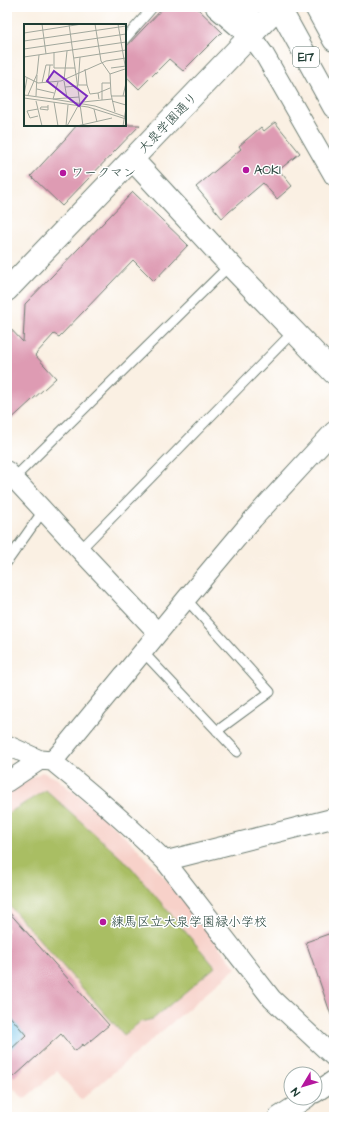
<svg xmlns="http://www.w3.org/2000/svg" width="341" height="1124" font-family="'Architects Daughter','Klee One',sans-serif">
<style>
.built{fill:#f7d1c9}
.green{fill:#a9be63;stroke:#647e4c}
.water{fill:#69bee5;stroke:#447e8c}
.building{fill:#de9bb3}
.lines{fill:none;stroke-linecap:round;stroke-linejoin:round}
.service-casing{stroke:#6c7c71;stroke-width:11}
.minor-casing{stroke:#6c7c71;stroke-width:21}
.tertiary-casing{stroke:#6c7c71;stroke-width:24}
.motorway-casing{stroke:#6c7c71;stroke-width:24}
.service{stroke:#fff;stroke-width:9}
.minor{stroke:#fff;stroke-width:19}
.tertiary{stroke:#fff;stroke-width:22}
.motorway{stroke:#fff;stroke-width:22}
.poi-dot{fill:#b5179e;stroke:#fff;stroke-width:1.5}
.labels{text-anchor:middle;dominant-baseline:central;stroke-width:3;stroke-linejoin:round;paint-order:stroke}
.shield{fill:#fff;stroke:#627771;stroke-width:1}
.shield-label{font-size:12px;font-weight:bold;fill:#1f3d34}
.street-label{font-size:13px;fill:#1f3d34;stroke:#fff}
.poi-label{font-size:13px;fill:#1f3d34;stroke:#fff;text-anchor:start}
.inset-road{fill:none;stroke:#a2a89d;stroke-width:1}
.view{fill:#7b2cbf;fill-opacity:0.15;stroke:#7b2cbf;stroke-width:2}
.inset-edge{fill:none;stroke:#1f3d34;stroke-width:2}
</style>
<rect width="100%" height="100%" fill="#fff"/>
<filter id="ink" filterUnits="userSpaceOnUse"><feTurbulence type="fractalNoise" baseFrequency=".025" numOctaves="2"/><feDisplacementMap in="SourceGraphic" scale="8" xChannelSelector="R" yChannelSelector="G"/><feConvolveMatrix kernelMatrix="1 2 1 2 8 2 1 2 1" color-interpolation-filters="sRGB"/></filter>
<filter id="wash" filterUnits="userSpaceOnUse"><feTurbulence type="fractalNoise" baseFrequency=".012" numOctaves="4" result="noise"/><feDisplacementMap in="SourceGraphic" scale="16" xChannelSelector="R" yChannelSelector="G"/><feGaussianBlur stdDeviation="0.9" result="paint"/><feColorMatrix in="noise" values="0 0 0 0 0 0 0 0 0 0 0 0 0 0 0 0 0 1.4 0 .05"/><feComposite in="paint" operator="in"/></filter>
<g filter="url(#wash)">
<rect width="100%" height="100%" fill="#faf0e3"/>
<path class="built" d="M42,772L56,778L97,811L139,850L163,876L236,968L81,1100L57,1071L24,1099L7,1082V793Z"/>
<path class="green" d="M46,790L131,867L215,967L153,1019L140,1022L124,1035L7,903V814Z"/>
<path class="water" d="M7,1013L26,1035L7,1053Z"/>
<g id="blocks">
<path class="building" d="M164,7H196L222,32L183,71L169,59L139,89L125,75V48Z
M275,122L300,153L279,170L292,186L277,199L263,183L222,218L196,187L241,149L239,146L261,127L264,131Z
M77,125H140L62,206L31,176L65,139Z
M133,192L188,245L154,281L133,260L59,337L54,334L35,355L56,378L7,423V325L23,342L25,304Z
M7,910L109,1025L84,1046L83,1044L75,1051L61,1034L14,1077L7,1069V1053L26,1035L7,1013Z
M334,932V1015H331L306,942Z"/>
</g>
</g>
<g filter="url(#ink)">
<use href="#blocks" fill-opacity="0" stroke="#6c7c71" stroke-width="1"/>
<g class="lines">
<g class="service-casing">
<path id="service" d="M125,39L153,7
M14,478L230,265
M80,550L293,332
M7,562L43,511
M186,599L270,692L217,731
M143,652L237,752"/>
</g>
<g class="minor-casing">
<path id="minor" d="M245,7L251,18V36L264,54L334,176
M7,471L80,550L158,633
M7,745L40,760L52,761L58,766C95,796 131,827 165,861L272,999L334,1057
M52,761L59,754L186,599L253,519L334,431
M7,782L40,760
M165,861L334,818
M315,1093L334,1080
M278,1117L307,1098"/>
</g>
<g class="tertiary-casing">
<path id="tertiary" d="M217,7L251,36
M133,160L230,265L334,373
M7,290L278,7"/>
</g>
<g class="motorway-casing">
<path id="motorway" d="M279,7L334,107
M316,7L334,40"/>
</g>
<use href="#service" class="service"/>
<use href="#minor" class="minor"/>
<use href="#tertiary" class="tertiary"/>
<use href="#motorway" class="motorway"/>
</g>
</g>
<g class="poi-dot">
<circle cx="246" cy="170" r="4"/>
<circle cx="63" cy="173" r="4"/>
<circle cx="103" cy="922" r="4"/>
</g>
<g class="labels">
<rect class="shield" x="293" y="47" width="26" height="20" rx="3"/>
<g class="shield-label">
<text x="306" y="57">E17</text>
</g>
<g class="street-label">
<text transform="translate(168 123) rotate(-46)">大泉学園通り</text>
</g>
<g class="poi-label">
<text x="254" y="170">AOKI</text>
<text x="71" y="173">ワークマン</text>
<text x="111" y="922">練馬区立大泉学園緑小学校</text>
</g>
</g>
<g transform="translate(24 24)">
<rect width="102" height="102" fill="#faf0e3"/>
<path class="inset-road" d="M18,0L22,30M45,0L59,102M71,0L77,37L86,50L87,70L91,88M94,0L102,47M0,9L58,0M0,17L102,2M0,25L102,10M30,28V44H51M0,33L102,18M50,34L102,26M87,44L102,42M61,45L63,61M86,50L101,45M0,52L14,59L37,57L82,37L102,34M40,56L43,27M40,57L43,74M24,58L26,41M18,59L22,41H29M54,61H63L66,70L74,69L75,75M54,61L56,33M41,63L54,62M13,65L30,69M74,69L86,64M0,71L29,75L55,73M0,71L3,54M4,71L13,50L15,31M12,72L13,51M87,72H102M99,72L102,59M0,74L64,83L102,95M29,75L71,82L102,93M29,75L34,58M78,76V59H86M12,77L18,102M88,77L102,81M30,78L34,102M59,78L88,75M24,83H17L16,85L24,86V81M14,85L3,87L6,94L14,92M70,85L73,98M42,102L44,81M43,102L54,82M53,102L88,94M99,102L102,84"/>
<path class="view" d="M30,47L63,72L55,82L23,57Z"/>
<rect width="102" height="102" class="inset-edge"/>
</g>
<rect width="341" height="1124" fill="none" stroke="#fff" stroke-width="24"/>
<g transform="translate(303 1086) rotate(232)"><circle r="19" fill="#ffffff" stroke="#a5b1ae"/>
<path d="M0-3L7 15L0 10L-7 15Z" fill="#b5179e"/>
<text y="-6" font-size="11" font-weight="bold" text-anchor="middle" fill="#1f3d34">N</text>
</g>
</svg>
